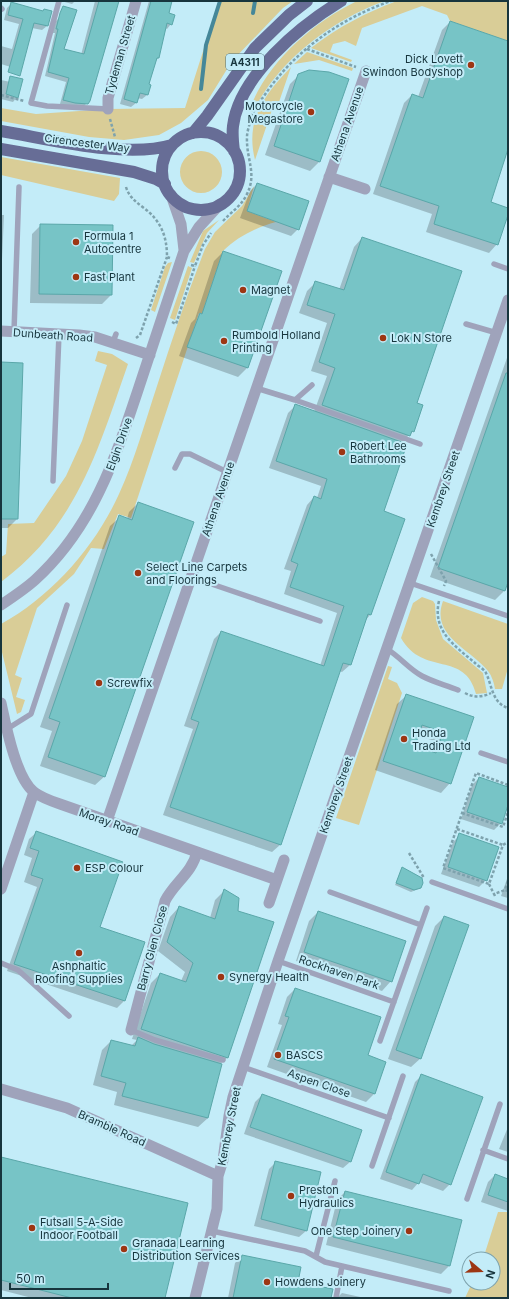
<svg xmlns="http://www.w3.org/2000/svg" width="509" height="1299" font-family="Inter,sans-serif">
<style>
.green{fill:#d9cd97}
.shadow{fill:#0003;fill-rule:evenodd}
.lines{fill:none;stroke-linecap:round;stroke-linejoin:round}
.stream{stroke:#458799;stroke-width:4}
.building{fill:#77c4c6;stroke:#5aa7a9;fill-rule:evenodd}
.path{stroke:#7ea2ad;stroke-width:2.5;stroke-dasharray:3 2;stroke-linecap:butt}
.lane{stroke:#9fa3bb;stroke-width:5.5}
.street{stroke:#9fa3bb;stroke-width:11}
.primary{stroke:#676d96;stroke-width:12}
.poi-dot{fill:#9d3613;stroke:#c3ecf8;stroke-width:1.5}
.labels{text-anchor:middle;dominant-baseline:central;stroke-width:4;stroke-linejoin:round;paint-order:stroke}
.shield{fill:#c3ecf8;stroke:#4b6c75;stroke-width:1}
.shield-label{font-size:10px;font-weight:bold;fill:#17353d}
.street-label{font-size:11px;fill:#17353d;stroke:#c3ecf8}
.poi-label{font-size:11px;fill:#17353d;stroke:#c3ecf8;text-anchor:start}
</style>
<rect width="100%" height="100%" fill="#c3ecf8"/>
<path class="green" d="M219,1H293L283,8L232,61L208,100L181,123L159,135L124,140L89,137L1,121V108L36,114L108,109L185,108Z
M357,1H385C345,15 305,42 278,74C268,85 260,99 252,112L249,111C266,63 312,23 357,1Z
M397,1H508V41L450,21L447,15L422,6L362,28L356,46L345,41L333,44L330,52L352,60L351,62L311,48C338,27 365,13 397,1Z
M307,52L353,68L352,71L319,60L294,64Z
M291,67L279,102L275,101L255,160C245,120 264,95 291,67Z
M180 172a21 21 0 1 1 42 0a21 21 0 1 1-42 0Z
M1,157L120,178L119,194L114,201L1,175Z
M254,186L247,211L276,222C257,227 237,237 223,251L204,308L209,316L199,313L131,518L118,514L104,549L91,548L74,574L37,608L15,675L22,678L16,697L25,700L21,712L17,714L1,648V624C52,596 95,547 119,494C135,459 145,422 157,386C172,340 187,294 205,249L215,232L242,206Z
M219,220L207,233L194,263L190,262L203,231Z
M172,262L155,312L151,310L165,267L168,263Z
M188,266L192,268L175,320L170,318Z
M98,351L112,354L128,364C98,450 77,525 1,582V557L6,554L8,524L34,523L66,476L82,441L107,365L95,361Z
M422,597L433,601L435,604L436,620L443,639L483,673L487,693L476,694C465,650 423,677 401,638L413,603Z
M443,601L508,624V668L502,689H495C494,683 492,676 488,671C471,649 430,636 443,601Z
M388,666L392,667L388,679L397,683L402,693L359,825L336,818Z
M498,1212H508V1298H465L472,1283H493V1259H483Z"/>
<path class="shadow" d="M61,1H75L72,4Z
M95,1H118L87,103L83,107H71L60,104L66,82L45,76L55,33H52L56,21L60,17L63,49L81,55Z
M149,1H172L168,14L171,24L167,29L165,28L158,58L155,61L148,85H150L147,95L142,99L137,98L136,103L131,107L120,104Z
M12,3L50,14L47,26L42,30L32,28L17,69L1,64V46L12,49L19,24L4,20L7,8Z
M450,22L508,42V146L489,202L508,209V212L497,244L489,253L426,232L432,214L373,194L404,103L412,95L418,97L442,30Z
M299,75L319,162L310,171L265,155L290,84Z
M1,80L20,84L17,97L13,102L1,99Z
M257,184L298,229L291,236L240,218L250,191Z
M1,215H4L1,282Z
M41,225L111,295L102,304L30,303L32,234Z
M362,238L416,403L413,431L401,443L383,512L404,519L370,615L365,621L350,665L342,672L339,671L280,845L272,852L163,815L193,729L184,726L214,639L221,632L320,666L337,613L284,594L291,571L284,569L307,505L314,497L317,498L321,486L269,468L288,413L295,406L314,412L327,376L311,371L327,323L299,313L307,291L316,282L339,290L354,247Z
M223,252L281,272L247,368L238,377L179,356L191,323L195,319L214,261Z
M508,355V579L504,591L495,600L430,577Z
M1,363L22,364L17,519L8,528H1Z
M138,503L105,776L95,785L40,766L52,731L40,727L110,526L120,517L127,519L129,512Z
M407,695L473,717L450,783L441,793L375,770L397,704ZM418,736L435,741L431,753L414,747Z
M479,778L508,788V802L501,823L494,830L461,819L472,785Z
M37,832L99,928L124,1001L117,1008L7,971L37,887L24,882L32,858L24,855L29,839Z
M460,835L486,880L479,887L441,874L453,842Z
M402,868L420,887L418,889L411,892L395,885Z
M508,876V898L501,896Z
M224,891L237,912L273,922L227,1058L220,1064L208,1118L198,1127L114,1105L117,1092L93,1085L102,1050L111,1041L131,1046L137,1040L132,1039L151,983L160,974L181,981L185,972L158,951L170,917L179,907L210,918L215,900Z
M318,912L391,981L382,991L296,961L309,921Z
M444,917L421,1058L411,1067L388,1059L435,926Z
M295,989L367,1056L385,1063L374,1094L366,1102L267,1067L282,1025L278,1024L287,997Z
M422,1075L450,1184L443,1191L419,1182L412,1190L380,1179L415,1082Z
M262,1095L350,1162L343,1168L244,1134L255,1102Z
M508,1127V1152L499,1149Z
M1,1158L164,1298H32L1,1290Z
M276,1162L306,1231L299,1237L254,1226L269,1169Z
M495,1175L508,1180V1211L481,1202L488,1182Z
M345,1192L449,1266L441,1274L326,1245L337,1200Z
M242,1256L297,1282L331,1298H228L235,1263Z
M342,1293L365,1298H337Z"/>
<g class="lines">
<path class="stream" d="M253,13L255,1
M201,89L206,45L220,1"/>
</g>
<path class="building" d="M99,1H119L90,101L88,104L75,103L63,100L69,78L48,72L58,29H56L60,13L63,6L77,10L64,49L84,54Z
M151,1H172L169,13L175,15L172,25L167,23L159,58H157L149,84L151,85L148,95L140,93L137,103L124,99Z
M11,2L43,11L44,9L52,11L48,26L34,23L20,76L8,72L23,19L8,15Z
M450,21L508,41V149L491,202L508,208V215L498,245L434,224L439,206L380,186L412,94L423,98Z
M309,70L329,72L349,79L320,162L274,146L298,74Z
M10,76L23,79L18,98L6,94Z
M257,183L309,201L299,230L247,211Z
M40,224L113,225L112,295L39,294Z
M362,237L462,271L417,403L423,405L414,432L412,431L410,436L322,405L335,368L319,362L335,314L307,305L315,281L344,290Z
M223,251L282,271L248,368L187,347L200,313L202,314Z
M1,362L23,363L18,519H1Z
M506,373H508V582L505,591L438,568Z
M295,404L407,444L384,511L405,519L371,615L368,614L351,665L343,663L281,845L170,807L199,722L191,719L221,631L324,666L344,606L290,587L298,564L291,561L314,496L321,499L327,479L276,461Z
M138,502L194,522L105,777L48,757L60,722L49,718L119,515L132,520Z
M406,694L474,717L451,784L383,761ZM422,725L443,732L436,753L415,746Z
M479,777L508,787V805L502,824L467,812Z
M36,831L123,862L100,927L145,942L125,1001L14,964L43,879L31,875L39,851L30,848Z
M459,833L499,847L487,881L448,867Z
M402,867L422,878L423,883L421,888L414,890L396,883Z
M224,889L239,898L238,911L274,922L228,1058L141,1029L160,973L186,982L193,963L167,942L179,906L215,919Z
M318,911L406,941L392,982L304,952Z
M444,916L469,925L421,1059L396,1050Z
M295,988L381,1017L368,1055L386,1062L375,1094L274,1059L289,1017L285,1016Z
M138,1037L154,1044L222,1064L208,1118L122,1096L126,1083L101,1076L111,1040L135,1046Z
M421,1074L483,1097L451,1185L423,1174L419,1184L386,1172Z
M262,1094L362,1130L351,1162L250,1127Z
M1,1157L188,1203L165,1298H72L1,1280Z
M275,1161L321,1172L307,1231L261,1219Z
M495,1174L508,1179V1202L488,1195Z
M345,1191L462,1220L450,1266L333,1237Z
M242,1255L301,1267L298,1282L333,1289L331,1298H233Z"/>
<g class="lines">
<path class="path" d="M307,49L356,67
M1,95L24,101
M110,119L115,137
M126,187C129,197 136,202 144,208C161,221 167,236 167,257L170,258
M223,221C231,212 240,207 246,196C258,174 246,160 247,137C247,132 249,127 250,122C252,112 258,104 264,96C294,51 341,18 391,1
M191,265L195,266L203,245L211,233
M172,322L176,324L195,266
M136,338L140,335L167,257
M431,554L446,581L444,586
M439,601C432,631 455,646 475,663C478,666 484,669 486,673C492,685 492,703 508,708
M465,693C474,698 483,697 491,693
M508,785L476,773L443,868L489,884L503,845L508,842
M462,813L503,827L508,812
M457,829L503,845
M409,853L424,878
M508,881L505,890L508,891
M489,884L494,894
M495,896L494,894L505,890"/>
<path class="lane" d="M59,1L31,103L47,106L108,109
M1,8L2,9
M494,264L508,269
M466,324L497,333
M14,331L19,187
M113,342L116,334
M256,388L295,400L312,385
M295,400L420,444
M175,468L182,454H190L227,472
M53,481L59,334
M191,577L320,621
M410,583L508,616
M387,649C400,657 409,669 422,676C433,682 446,685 458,690
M7,729L31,714L67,605
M481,753L508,762
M432,882L508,909
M330,892L421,925
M278,961L394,1002
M1,963L18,970L69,1016
M131,1030L155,1040L223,1060
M380,1041L427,908
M243,1067L389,1118
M483,1150L508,1159
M372,1166L403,1076
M467,1199L500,1104
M212,1231L305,1251L325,1262L449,1291
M316,1256L335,1181
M336,1298L342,1266"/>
<path class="street" d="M108,109V98L136,1
M329,177L365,189
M171,195L181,224L184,250
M1,331L79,335L95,337L150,355
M1,605C13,597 25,589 35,580C93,527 115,459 139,387C154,341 169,296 184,251L199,227L220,204
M1,703C6,726 16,778 34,792C42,798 51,801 60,804L277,880
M107,821L366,71
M1,889L34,792
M269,903L284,860
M131,1030L165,901C174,883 192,873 197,852
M1,1089L67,1108L218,1176
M195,1298L217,1209L218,1176L223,1160L229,1116L233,1097L278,961L508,300"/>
<path class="primary" d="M1,131C50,139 125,159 172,145
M162 171a39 39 0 1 1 78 0a39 39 0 1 1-78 0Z
M193,133L207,116L255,48L289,15L307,1
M1,149L134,172L156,179L165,184
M234,151C233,143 232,134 233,126C239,76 300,26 341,1"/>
</g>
<g class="poi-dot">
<circle cx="471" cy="65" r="4"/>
<circle cx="311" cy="112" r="4"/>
<circle cx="76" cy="242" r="4"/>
<circle cx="76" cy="277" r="4"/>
<circle cx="243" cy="290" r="4"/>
<circle cx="383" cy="338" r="4"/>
<circle cx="224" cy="341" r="4"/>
<circle cx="342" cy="452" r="4"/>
<circle cx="138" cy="573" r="4"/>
<circle cx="99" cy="683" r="4"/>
<circle cx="404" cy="739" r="4"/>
<circle cx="77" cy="868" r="4"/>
<circle cx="79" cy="953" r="4"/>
<circle cx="221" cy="977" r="4"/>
<circle cx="278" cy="1055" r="4"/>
<circle cx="291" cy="1196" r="4"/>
<circle cx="32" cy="1228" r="4"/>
<circle cx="409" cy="1231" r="4"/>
<circle cx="124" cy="1249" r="4"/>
<circle cx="267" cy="1282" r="4"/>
</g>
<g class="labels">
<rect class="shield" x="226" y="54" width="38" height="16" rx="3"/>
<g class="shield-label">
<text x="245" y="62">A4311</text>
</g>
<g class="street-label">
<text transform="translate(120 55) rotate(-74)">Tydeman Street</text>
<text transform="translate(347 124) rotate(-71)">Athena Avenue</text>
<text transform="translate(87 143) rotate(7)">Cirencester Way</text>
<text transform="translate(53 335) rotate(4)">Dunbeath Road</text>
<text transform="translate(119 444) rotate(-70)">Elgin Drive</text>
<text transform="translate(443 489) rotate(-71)">Kembrey Street</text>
<text transform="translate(218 499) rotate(-71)">Athena Avenue</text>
<text transform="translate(336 795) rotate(-71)">Kembrey Street</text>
<text transform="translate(109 822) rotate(19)">Moray Road</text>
<text transform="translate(152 948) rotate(-75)">Barry Glen Close</text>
<text transform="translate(339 972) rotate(19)">Rockhaven Park</text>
<text transform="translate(319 1083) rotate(19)">Aspen Close</text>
<text transform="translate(229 1126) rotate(-79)">Kembrey Street</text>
<text transform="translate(112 1128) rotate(24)">Bramble Road</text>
</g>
<g class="poi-label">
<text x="463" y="59" text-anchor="end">Dick Lovett<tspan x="463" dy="13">Swindon Bodyshop</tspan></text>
<text x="303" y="106" text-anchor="end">Motorcycle<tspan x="303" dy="13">Megastore</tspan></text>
<text x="84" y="236">Formula 1<tspan x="84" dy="13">Autocentre</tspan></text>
<text x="84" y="277">Fast Plant</text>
<text x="251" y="290">Magnet</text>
<text x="232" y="335">Rumbold Holland<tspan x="232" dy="13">Printing</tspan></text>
<text x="391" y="338">Lok N Store</text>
<text x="350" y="446">Robert Lee<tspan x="350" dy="13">Bathrooms</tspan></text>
<text x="146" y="567">Select Line Carpets<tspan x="146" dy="13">and Floorings</tspan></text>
<text x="107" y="683">Screwfix</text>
<text x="412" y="733">Honda<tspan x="412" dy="13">Trading Ltd</tspan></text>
<text x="85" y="868">ESP Colour</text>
<text x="79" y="966" text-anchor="middle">Ashphaltic<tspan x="79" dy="13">Roofing Supplies</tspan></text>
<text x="229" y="977">Synergy Health</text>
<text x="286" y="1055">BASCS</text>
<text x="299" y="1190">Preston<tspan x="299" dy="13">Hydraulics</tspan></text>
<text x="40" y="1222">Futsall 5-A-Side<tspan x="40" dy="13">Indoor Football</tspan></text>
<text x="401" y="1231" text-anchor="end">One Step Joinery</text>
<text x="132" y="1243">Granada Learning<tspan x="132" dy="13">Distribution Services</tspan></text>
<text x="275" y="1282">Howdens Joinery</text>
</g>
</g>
<rect width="509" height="1299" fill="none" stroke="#17353d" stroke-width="4"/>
<g transform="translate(481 1271) rotate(109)"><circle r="19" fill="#c3ecf8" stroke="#7ea3ad"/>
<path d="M0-3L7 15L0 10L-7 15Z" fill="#9d3613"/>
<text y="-6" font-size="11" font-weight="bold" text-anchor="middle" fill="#17353d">N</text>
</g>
<path d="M10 1283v6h98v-6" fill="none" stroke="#17353d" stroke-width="2"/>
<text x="16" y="1283" font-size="12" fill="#17353d" stroke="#c3ecf8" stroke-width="3" paint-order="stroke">50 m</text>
</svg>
